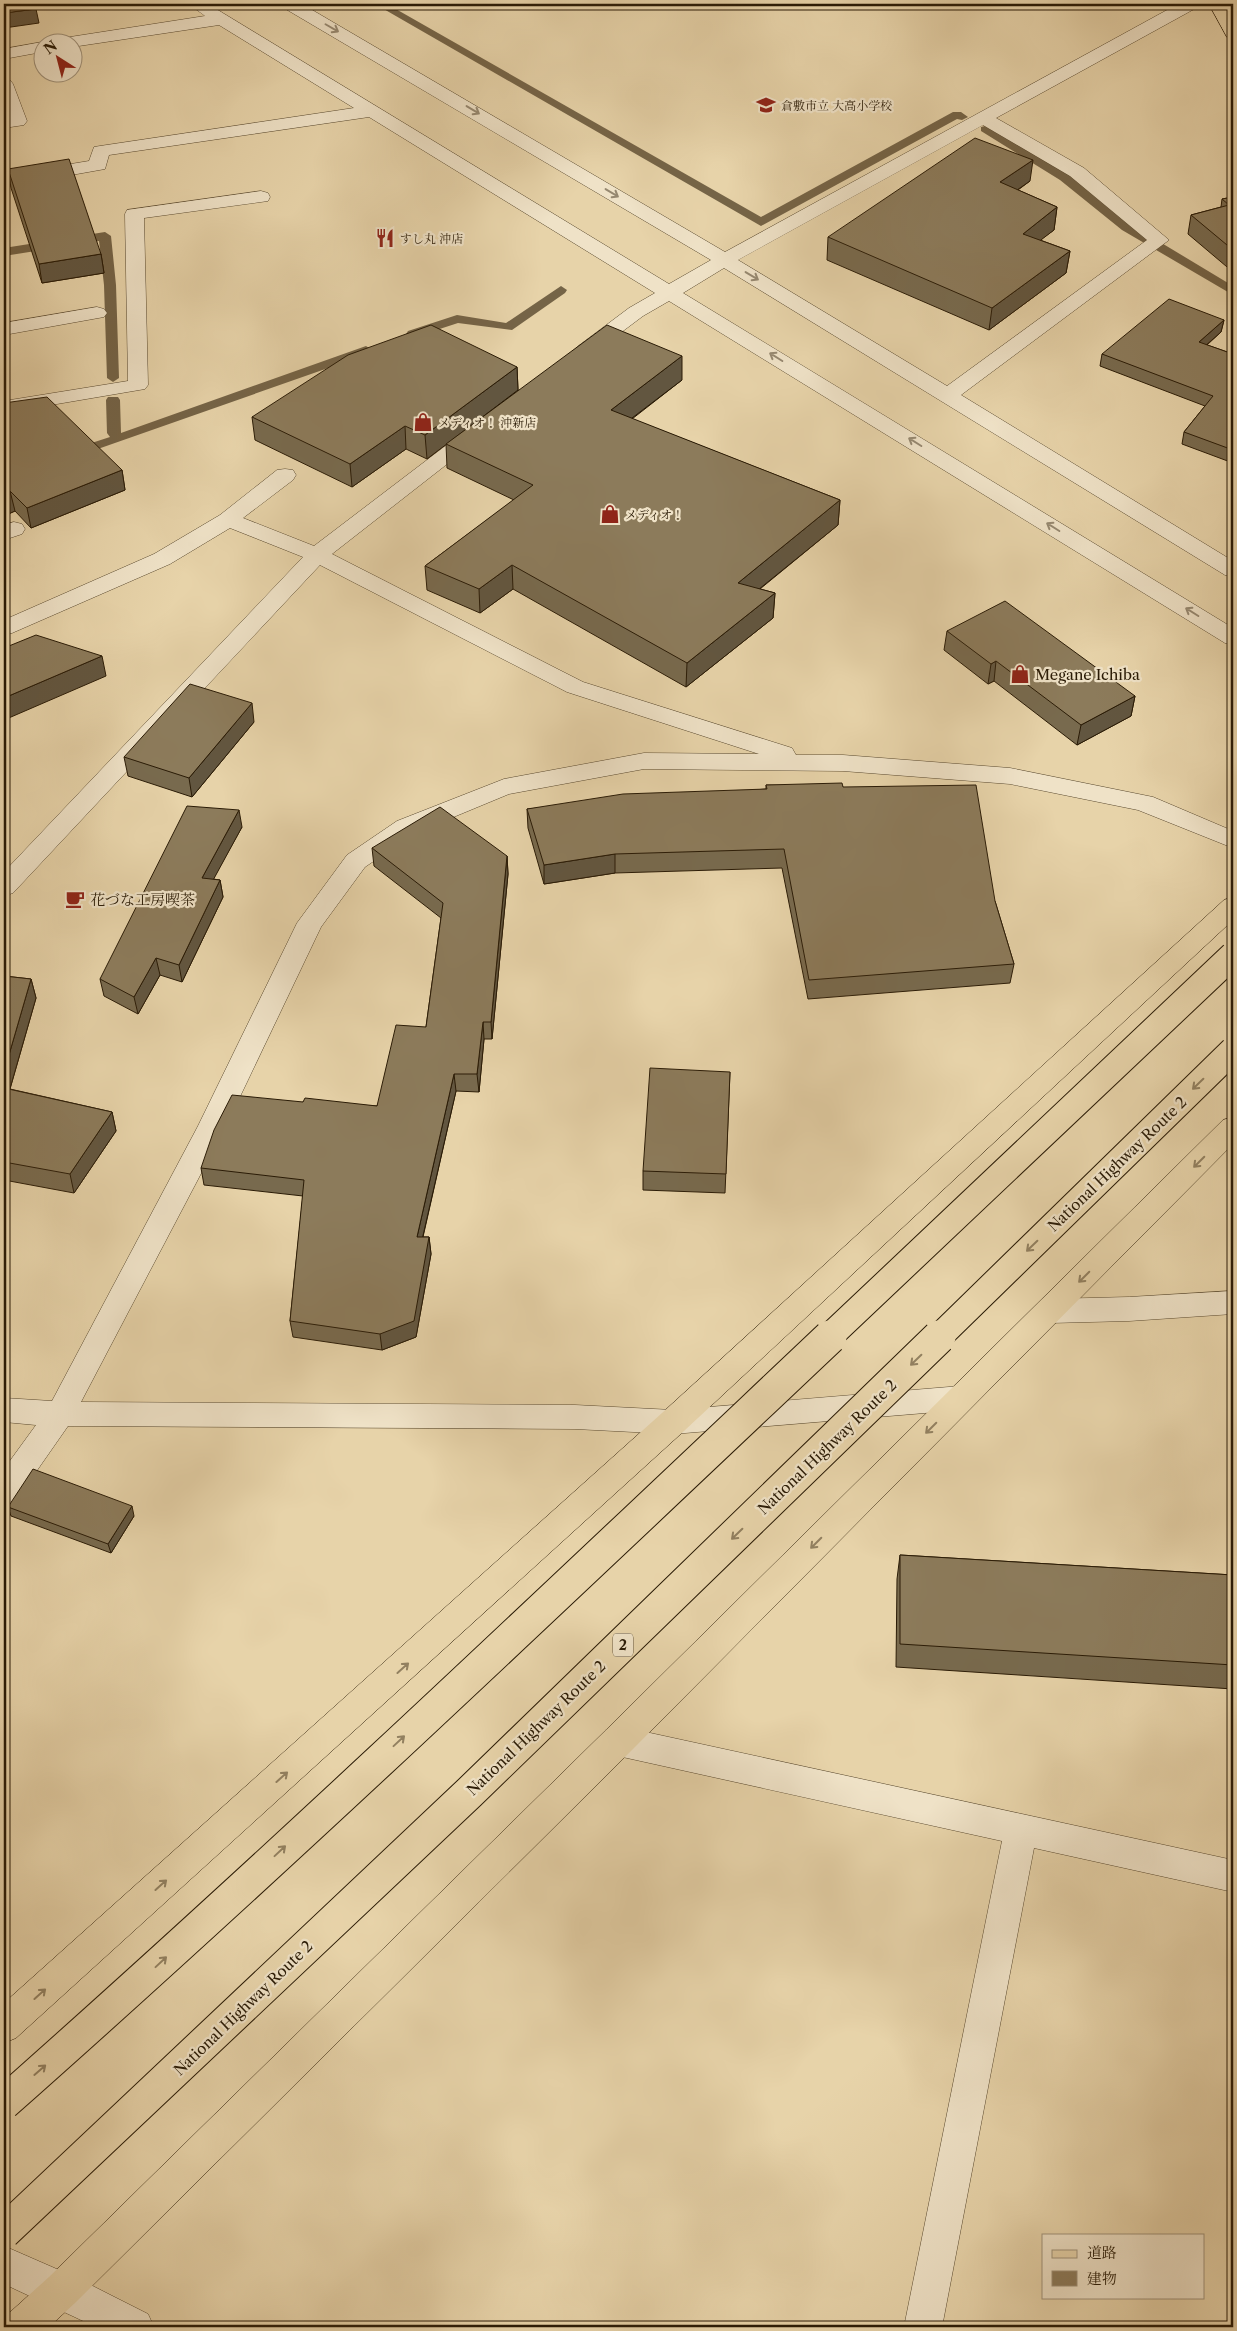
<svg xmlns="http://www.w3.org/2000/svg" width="1237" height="2331" font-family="'Libre Caslon Text','Noto Serif JP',serif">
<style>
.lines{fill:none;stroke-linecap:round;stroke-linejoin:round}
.stream{fill:#756447;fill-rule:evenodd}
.minor-casing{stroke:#59492f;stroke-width:1}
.major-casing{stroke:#2a1b06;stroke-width:1}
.highway-casing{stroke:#2a1b06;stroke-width:1}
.minor{fill:#efe2c7;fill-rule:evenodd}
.major{fill:#e7d3a9;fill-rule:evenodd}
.highway{fill:#e7d3a9;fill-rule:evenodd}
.highway-bridge-far1-casing{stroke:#2a1b06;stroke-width:28;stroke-linecap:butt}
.highway-bridge-casing{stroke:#2a1b06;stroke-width:35;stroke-linecap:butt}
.highway-bridge-far1{stroke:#e7d3a9;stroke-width:26}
.highway-bridge{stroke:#e7d3a9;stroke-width:33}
.wall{fill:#786a4e;stroke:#2a1b06}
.shaded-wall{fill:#625640;stroke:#2a1b06}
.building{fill:#8c7b5b;stroke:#2a1b06}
.oneway{stroke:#968870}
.oneway2{stroke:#928060}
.labels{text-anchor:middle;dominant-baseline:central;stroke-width:4.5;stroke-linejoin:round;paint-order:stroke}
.far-poi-label{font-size:12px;fill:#2a1b06;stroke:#efe2c7;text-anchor:start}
.shield{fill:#efe2c7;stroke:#655740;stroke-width:1}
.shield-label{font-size:14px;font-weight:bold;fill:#2a1b06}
.poi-label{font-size:15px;fill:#2a1b06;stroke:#efe2c7;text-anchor:start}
.street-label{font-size:15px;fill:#2a1b06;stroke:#efe2c7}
</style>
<rect width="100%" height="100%" fill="#e7d3a9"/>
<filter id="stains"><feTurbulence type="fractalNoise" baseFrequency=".004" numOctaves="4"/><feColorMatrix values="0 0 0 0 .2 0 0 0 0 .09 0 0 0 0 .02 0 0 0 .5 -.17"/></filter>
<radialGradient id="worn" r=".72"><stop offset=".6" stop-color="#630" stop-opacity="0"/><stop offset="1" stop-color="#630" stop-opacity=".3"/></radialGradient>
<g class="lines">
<path class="stream" d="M375,4H387L761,217L953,112H961L968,117L962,120L957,119L761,226Z
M985,126L1068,174L1130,224L1233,286V295L1122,230L1060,180L981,131V127Z
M105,232L111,236L116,285L119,378L113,382L107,378L104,285L99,241L4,256V248Z
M561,286L567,290L565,293L512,330L458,323L412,338L406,334L408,331L457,315L506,323Z
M366,346L372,350L371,353L75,457L68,453L70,450L110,437L107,433L106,400L108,397H118L120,400L121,433Z"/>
<g class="minor-casing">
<path id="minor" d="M189,4H208L669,284L711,260L284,8L282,4H302L725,252L1178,4H1198L1196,8L996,118L1084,168L1169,240L961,395L1233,561V577L1225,575L724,268L683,293L1233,628V645L1225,643L669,301L643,316L591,355L584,357L577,355L574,351L577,347L629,308L655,293L369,117L109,155L105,169L4,187V175L89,161L94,147L100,146L354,108L219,25L72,47V42H61L64,38L70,37L205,16ZM983,125L1070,176L1147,240L947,386L738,260Z
M42,42H45H42V52L4,59V49Z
M4,79L10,80L13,84L27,121L24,125L4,128V118L8,117L4,107Z
M261,191L268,193L270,197L268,201L144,218L148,385L145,389L4,413V401L128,381L125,214L127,210Z
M97,307L104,309L107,313L104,317L4,335V323Z
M476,426L483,428L486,432L483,436L332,554L583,682L792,748L796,755H843L1010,768L1153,797L1233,831V848L1138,810L1010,784L843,771L644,769L509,794L415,833L365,867L321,927L226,1126L81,1402L575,1405L673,1410L961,1386L971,1389L976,1398L971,1407L961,1410L673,1434L575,1429L68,1426L15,1502L4,1506V1469L36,1425L4,1422V1398L52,1401L198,1126L297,923L347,855L397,821L504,779L644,753L759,754L567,692L320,565L13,893L4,896V872L303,557L230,528L170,564L12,633L4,635V620L154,554L220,515L277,470L285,469L293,470L296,475L293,480L243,518L314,546L469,428Z
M14,522L22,524L25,529L22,534L4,540V525Z
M1233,1291V1314L1129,1321L1050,1323L1040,1319L1036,1311L1040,1303L1050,1299L1129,1297Z
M618,1726L1233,1860V1892L1034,1848L942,2327H904L1002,1841L618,1756L606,1752L602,1741L606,1730Z
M4,2246L75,2277L148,2314L154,2327H96L4,2284Z"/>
</g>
<g class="major-casing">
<path id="major" d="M1209,4H1225L1233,18V38L1227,37Z"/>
</g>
<g class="highway-casing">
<path id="highway" d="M1233,897V920L684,1431L16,2038L4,2043V2003L662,1413L1224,900Z
M1233,1117V1144L630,1752L75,2303L49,2327H4L8,2314L49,2277L606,1730L1223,1120Z"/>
</g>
<use href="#minor" class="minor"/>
<use href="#major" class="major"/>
<use href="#highway" class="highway"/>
<g class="highway-bridge-far1-casing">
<path id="highway-bridge-far1" d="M828,1338L1233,955
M938,1338L1233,1050"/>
</g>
<g class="highway-bridge-casing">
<path id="highway-bridge" d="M4,2103C285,1854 557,1595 830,1337
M4,2232L469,1793L939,1337"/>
</g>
<use href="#highway-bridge-far1" class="highway-bridge-far1"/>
<use href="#highway-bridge" class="highway-bridge"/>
</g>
<path class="wall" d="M8,169L101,254L104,273L42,283L11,188Z
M1030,181L1018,190L1057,207L1054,230L1040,240L1070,251L1066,273L989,330L827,260L828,237Z
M1233,197V272L1188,234L1191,215L1221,207L1222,199Z
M1224,320L1221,332L1207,345L1233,354V463L1182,444L1184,432L1205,406L1100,366L1102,354Z
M517,367L518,390L452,440L682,380L632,419L840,500L838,525L760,589L775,593L773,618L686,687L513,589L480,613L427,590L425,566L514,500L447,468L446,444L427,459L406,449L352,487L255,440L252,417Z
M4,403L122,470L125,490L31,528L15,511L4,516Z
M947,631L1135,696L1131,716L1077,745L994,681L988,684L944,650Z
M254,722L192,797L128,776L124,757Z
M766,785L843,787L995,901L1014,964L1010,983L808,999L782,868L615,873L544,884L528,828L527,809L766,789Z
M242,827L213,879L220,880L223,897L182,982L160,975L138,1014L104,996L100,979Z
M372,848L507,856L508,874L492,1039H484L479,1092L456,1091L423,1237H429L431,1254L416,1337L382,1350L293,1337L290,1321L303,1196L204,1185L201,1168L303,1102L377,1106L426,1027L441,918L374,866Z
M4,976L31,979L36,998L10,1089L112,1112L116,1131L74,1193L4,1180Z
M730,1072L725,1193L643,1190V1171Z
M8,1507L134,1516L111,1553L11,1516Z
M900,1555L1233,1575V1689L896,1667L897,1579Z"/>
<path class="shaded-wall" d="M36,9L39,23L4,28V13Z
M1033,160L1030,181L997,204L1000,182Z
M1057,207L1054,230L1020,256L1023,234Z
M1070,251L1066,273L989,330L992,308Z
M101,254L104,273L42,283L39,264Z
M1224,320L1221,332L1196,354L1199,342Z
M682,356V380L611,434V410Z
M517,367L518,390L427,459L425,435Z
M405,426L406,449L352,487L350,464Z
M122,470L125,490L31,528L27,508Z
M10,491L15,511L4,516V494Z
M840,500L838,525L737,607L738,583Z
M512,565L513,589L480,613L479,589Z
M775,593L773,618L686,687L687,663Z
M102,656L106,676L4,720V698Z
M996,661L994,681L988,684L991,664Z
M1135,696L1131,716L1077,745L1081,725Z
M252,703L254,722L192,797L189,778Z
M239,810L242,827L205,895L202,878Z
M615,854V873L544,884V865Z
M507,856L508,874L492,1039L491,1022Z
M220,880L223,897L182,982L179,965Z
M156,958L160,975L138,1014L134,997Z
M31,979L36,998L5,1106L4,1102V1072Z
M483,1022L484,1039L479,1092L477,1074Z
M454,1074L456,1091L419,1253L417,1237Z
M112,1112L116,1131L74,1193L70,1174Z
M429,1237L431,1254L416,1337L382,1350L380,1334Z
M132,1506L134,1516L111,1553L108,1544Z"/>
<path class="building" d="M4,4H35L36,9L4,13Z
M975,138L1033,160L1000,182L1057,207L1023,234L1070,251L992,308L828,237Z
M69,159L101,254L39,264L8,169Z
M1233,197V250L1191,215L1229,205L1222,199Z
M1169,299L1224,320L1199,342L1233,354V450L1184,432L1213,396L1102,354Z
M431,325L517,367L425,435L405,426L350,464L252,417L348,355Z
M607,325L682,356L611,410L840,500L738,583L775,593L687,663L512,565L479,589L425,566L533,485L446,444Z
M47,397L122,470L27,508L10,491L4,494V403Z
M1005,601L1135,696L1081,725L996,661L991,664L947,631Z
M36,635L102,656L4,698V648Z
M190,684L252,703L189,778L124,757Z
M842,783L843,787L976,785L995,901L1014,964L809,980L784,849L615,854L544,865L527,809L623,794L767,789L766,785Z
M187,806L239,810L202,878L220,880L179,965L156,958L134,997L100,979Z
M440,807L507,856L491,1022H483L477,1074H454L417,1237H429L414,1321L380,1334L290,1321L304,1180L201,1168L214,1130L232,1095L303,1102L305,1098L377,1106L396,1025L426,1027L443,903L372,848Z
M4,976L31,979L4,1072Z
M650,1068L730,1072L726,1174L643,1171Z
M4,1088L112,1112L70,1174L4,1162V1147L7,1141H4Z
M33,1469L132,1506L108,1544L8,1507Z
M900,1555L1233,1575V1665L900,1644Z"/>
<defs><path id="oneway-shaft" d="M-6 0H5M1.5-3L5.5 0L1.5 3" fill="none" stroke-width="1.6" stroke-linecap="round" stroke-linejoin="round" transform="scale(1.25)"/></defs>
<g class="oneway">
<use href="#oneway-shaft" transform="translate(332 28) rotate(30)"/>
<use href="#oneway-shaft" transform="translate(473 110) rotate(31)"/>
<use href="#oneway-shaft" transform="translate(612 193) rotate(31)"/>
<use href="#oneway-shaft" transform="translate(752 276) rotate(31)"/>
<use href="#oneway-shaft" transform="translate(776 357) rotate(-148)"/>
<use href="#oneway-shaft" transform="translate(915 442) rotate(-148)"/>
<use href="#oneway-shaft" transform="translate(1053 527) rotate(-148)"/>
<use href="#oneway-shaft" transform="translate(1192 612) rotate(-148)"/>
</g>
<g class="oneway2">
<use href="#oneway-shaft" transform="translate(1198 1084) rotate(136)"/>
<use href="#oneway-shaft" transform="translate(1199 1162) rotate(135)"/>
<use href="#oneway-shaft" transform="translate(1032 1246) rotate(136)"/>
<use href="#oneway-shaft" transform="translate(1084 1277) rotate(135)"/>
<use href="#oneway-shaft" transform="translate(916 1360) rotate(136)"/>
<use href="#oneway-shaft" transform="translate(931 1428) rotate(135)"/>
<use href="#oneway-shaft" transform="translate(737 1534) rotate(136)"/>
<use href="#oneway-shaft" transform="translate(816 1543) rotate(135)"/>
<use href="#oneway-shaft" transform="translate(403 1668) rotate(-42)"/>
<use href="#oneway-shaft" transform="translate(399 1741) rotate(-43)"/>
<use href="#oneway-shaft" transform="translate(282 1777) rotate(-42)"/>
<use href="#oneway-shaft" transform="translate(280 1851) rotate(-43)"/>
<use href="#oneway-shaft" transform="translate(161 1885) rotate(-42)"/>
<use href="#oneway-shaft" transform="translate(161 1962) rotate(-43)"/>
<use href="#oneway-shaft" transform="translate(40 1994) rotate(-42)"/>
<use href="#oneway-shaft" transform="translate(40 2070) rotate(-41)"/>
</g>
<defs>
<g id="school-bare" transform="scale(1.5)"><path d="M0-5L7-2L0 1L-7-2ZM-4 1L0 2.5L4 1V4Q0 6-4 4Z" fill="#8f2418" stroke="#efe2c7" stroke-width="2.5" paint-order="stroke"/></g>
<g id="restaurant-bare" transform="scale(1.5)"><path d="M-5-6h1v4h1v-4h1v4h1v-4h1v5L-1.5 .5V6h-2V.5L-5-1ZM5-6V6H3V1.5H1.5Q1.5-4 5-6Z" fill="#8f2418" stroke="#efe2c7" stroke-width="2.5" paint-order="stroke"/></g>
<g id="shop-bare" transform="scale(1.5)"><path d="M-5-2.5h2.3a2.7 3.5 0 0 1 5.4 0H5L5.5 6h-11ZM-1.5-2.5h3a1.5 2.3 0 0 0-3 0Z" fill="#8f2418" stroke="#efe2c7" stroke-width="2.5" paint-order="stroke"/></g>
<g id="cafe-bare" transform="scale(1.5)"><path d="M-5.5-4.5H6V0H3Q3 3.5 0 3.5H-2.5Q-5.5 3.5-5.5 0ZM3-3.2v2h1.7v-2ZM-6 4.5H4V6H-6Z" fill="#8f2418" stroke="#efe2c7" stroke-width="2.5" paint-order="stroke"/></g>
</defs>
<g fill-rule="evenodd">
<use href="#school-bare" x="766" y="105"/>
<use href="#restaurant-bare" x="385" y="238"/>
<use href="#shop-bare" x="423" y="422"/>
<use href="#shop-bare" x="610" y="514"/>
<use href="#shop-bare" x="1020" y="674"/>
<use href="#cafe-bare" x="75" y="899"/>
</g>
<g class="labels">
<g class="far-poi-label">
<text x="781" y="105">倉敷市立 大高小学校</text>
<text x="400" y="238">すし丸 沖店</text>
<text x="438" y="422">メディオ！ 沖新店</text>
<text x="625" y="514">メディオ！</text>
</g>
<rect class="shield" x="613" y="1633.5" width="20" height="23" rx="4"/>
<g class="shield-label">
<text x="623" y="1645">2</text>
</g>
<g class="poi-label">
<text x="1035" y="674">Megane Ichiba</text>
<text x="90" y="899">花づな工房喫茶</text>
</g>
<g class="street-label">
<text transform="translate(1117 1164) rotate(-44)">National Highway Route 2</text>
<text transform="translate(827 1447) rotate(-44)">National Highway Route 2</text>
<text transform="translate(536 1728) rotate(-44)">National Highway Route 2</text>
<text transform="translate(243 2008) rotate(-44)">National Highway Route 2</text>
</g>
</g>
<rect width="1237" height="2331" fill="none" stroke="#e7d3a9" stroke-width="20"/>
<rect x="5" y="5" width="1227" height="2321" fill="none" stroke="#2a1b06" stroke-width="2.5"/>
<rect x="10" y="10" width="1217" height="2311" fill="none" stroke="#2a1b06"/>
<rect x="1042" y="2234" width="162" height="65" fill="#efe2c7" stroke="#a0927a"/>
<rect x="1052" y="2250" width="25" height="8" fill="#e7d3a9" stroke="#a0927a"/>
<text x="1087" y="2258" font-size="15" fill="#2a1b06">道路</text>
<rect x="1052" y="2271" width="25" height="15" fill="#8c7b5b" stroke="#a0927a"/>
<text x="1087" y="2284" font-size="15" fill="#2a1b06">建物</text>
<g transform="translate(58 58) rotate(324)"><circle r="24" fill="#efe2c7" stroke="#a0927a"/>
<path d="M0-4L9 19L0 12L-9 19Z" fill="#8f2418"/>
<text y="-8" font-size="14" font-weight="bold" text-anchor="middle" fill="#2a1b06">N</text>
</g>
<rect width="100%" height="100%" filter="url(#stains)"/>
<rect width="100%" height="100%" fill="url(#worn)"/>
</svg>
